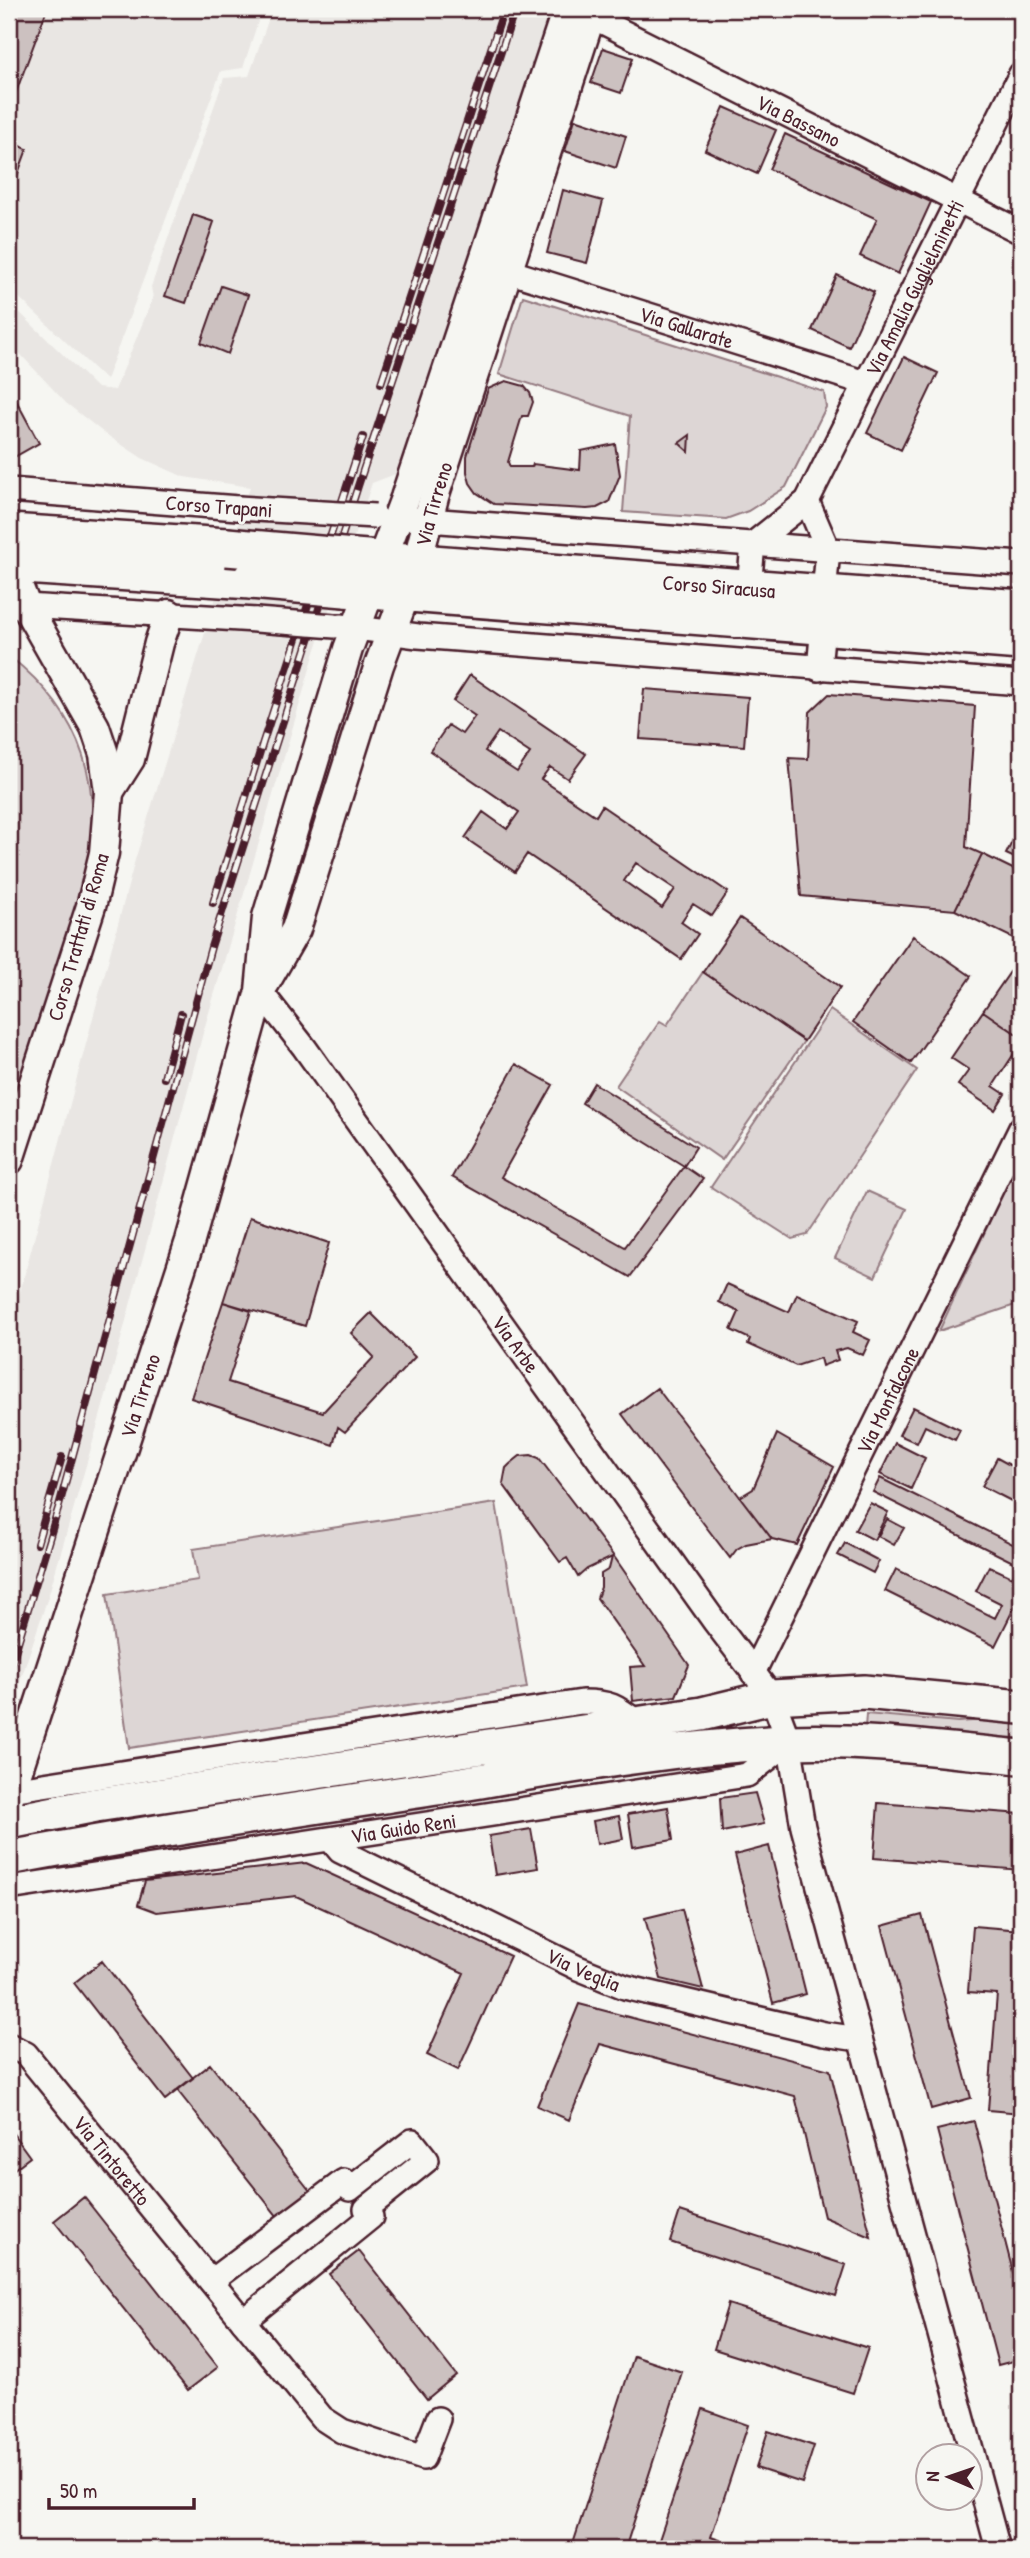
<svg xmlns="http://www.w3.org/2000/svg" width="1030" height="2558" font-family="'Patrick Hand',sans-serif">
<style>
.built{fill:#e9e6e3}
.green{fill:#ddd6d5;stroke:#947a80;stroke-width:2}
.building{fill:#ccc1c0;stroke:#4a1f2b;stroke-width:2;fill-rule:evenodd}
.lines{fill:none;stroke-linecap:round;stroke-linejoin:round}
.minor-casing{stroke:#4a1f2b;stroke-width:28}
.tertiary-casing{stroke:#4a1f2b;stroke-width:33}
.secondary-casing{stroke:#4a1f2b;stroke-width:38}
.primary-casing{stroke:#4a1f2b;stroke-width:42}
.minor{stroke:#f6f6f2;stroke-width:23}
.tertiary{stroke:#f6f6f2;stroke-width:28}
.secondary{stroke:#f6f6f2;stroke-width:33}
.primary{stroke:#f6f6f2;stroke-width:37}
.rail-casing{stroke:#4a1f2b;stroke-width:8}
.rail{stroke:#f6f6f2;stroke-width:5;stroke-dasharray:16;stroke-linecap:butt}
.minor-bridge-casing{stroke:#4a1f2b;stroke-width:28;stroke-linecap:butt}
.primary-bridge-casing{stroke:#4a1f2b;stroke-width:42;stroke-linecap:butt}
.minor-bridge{stroke:#f6f6f2;stroke-width:23}
.primary-bridge{stroke:#f6f6f2;stroke-width:37}
.labels{text-anchor:middle;dominant-baseline:central;stroke-width:6;stroke-linejoin:round;paint-order:stroke}
.street-label{font-size:21px;fill:#4a1f2b;stroke:#f6f6f2}
</style>
<rect width="100%" height="100%" fill="#f6f6f2"/>
<filter id="ink" filterUnits="userSpaceOnUse"><feTurbulence type="fractalNoise" baseFrequency=".0143" numOctaves="2"/><feDisplacementMap in="SourceGraphic" scale="14" xChannelSelector="R" yChannelSelector="G"/><feConvolveMatrix kernelMatrix="1 2 1 2 8 2 1 2 1" color-interpolation-filters="sRGB"/></filter>
<g filter="url(#ink)">
<path class="built" d="M9,9H262L243,68L221,71L106,380L9,288Z
M272,9H552L398,473L372,483L314,655L203,1033L102,1410L48,1597L9,1715V1333L135,860L250,487L184,477L142,458L104,433L66,403L9,342V302L97,388L115,390L153,298L151,287L224,78L249,76Z"/>
<path class="green" d="M523,296L824,392L826,407L786,487L748,511L726,519L623,512L630,416L499,374Z
M9,656C85,715 103,786 88,879C83,912 68,945 59,976C42,1031 25,1085 9,1140Z
M703,972L804,1041L722,1160L616,1086L660,1021L667,1025Z
M830,1010L917,1070L807,1235L792,1239L711,1187Z
M1021,1170V1303L939,1331L1012,1173Z
M867,1191L907,1209L875,1277L835,1258Z
M496,1503L527,1688L129,1748L107,1594L198,1580L193,1549Z
M866,1714L958,1722L1000,1719L1021,1721V1742L865,1728Z"/>
<path class="building" d="M9,9H47L9,111Z
M603,48L633,58L621,93L591,83Z
M724,107L776,130L757,174L705,150Z
M575,119L626,136L616,168L565,151Z
M785,134L931,202L898,274L860,256L877,219L769,169Z
M9,141L27,149L9,198Z
M563,190L603,201L587,263L547,253Z
M193,215L214,222L186,303L165,296Z
M837,275L874,292L849,347L812,330Z
M221,286L248,295L228,354L201,343Z
M904,357L938,373L901,450L867,433Z
M506,381L524,386L530,393L533,402L528,416H522L508,462L510,467H532L533,464L580,470L581,451L615,444L620,475L609,502L597,508L587,509L494,504L477,493L470,483L467,472V456L488,389Z
M9,387L39,443L9,460Z
M690,435L689,452L679,443Z
M470,675L586,754L568,779L550,767L541,779L596,816L602,806L728,892L712,916L693,904L681,922L698,934L681,959L527,854L515,872L465,838L483,812L507,829L519,812L430,751L448,725L462,734L475,716L453,701ZM498,732L530,753L517,772L485,751ZM636,863L675,889L662,908L624,881Z
M644,689L748,697L744,746L640,739Z
M829,694L975,706L966,847L982,854L955,910L801,896L789,758L808,759L810,712Z
M1021,824V861L1006,854Z
M982,854L1021,873V942L955,910Z
M740,918L840,987L804,1041L703,972Z
M913,936L971,976L911,1063L853,1022Z
M1010,972L1021,980V1037L983,1011Z
M983,1011L1021,1037V1043L993,1086L1005,1094L995,1110L958,1085L969,1070L951,1058Z
M516,1064L553,1085L501,1177L625,1247L684,1166L703,1179L630,1277L452,1177Z
M594,1083L696,1147L684,1166L582,1103Z
M250,1217L329,1243L305,1326L223,1302Z
M727,1284L789,1312L797,1294L858,1321L853,1332L870,1340L863,1355L847,1348L835,1351L838,1360L822,1366L820,1358L796,1366L748,1344L750,1339L731,1330L739,1312L719,1302Z
M223,1302L251,1311L228,1382L323,1412L374,1357L351,1333L371,1313L415,1357L345,1432L338,1427L333,1445L191,1398Z
M657,1388L740,1497L772,1539L746,1544L737,1549L730,1558L707,1528L622,1414Z
M913,1407L960,1430L955,1440L925,1426L917,1443L899,1435Z
M777,1434L834,1467L797,1545L772,1539L740,1497L753,1489Z
M895,1443L925,1458L911,1489L880,1474Z
M531,1455L539,1458L615,1558L689,1665L676,1696L633,1701L630,1667L645,1666L597,1598L601,1587V1574L609,1569L612,1557L587,1569L578,1577L567,1558L560,1562L503,1484L506,1468L510,1464L520,1456Z
M997,1458L1021,1471V1506L982,1486Z
M880,1478L1021,1548V1594L995,1646L885,1591L896,1569L995,1618L1002,1604L976,1591L989,1566L1012,1577L1019,1565L873,1492Z
M870,1503L888,1512L874,1540L855,1530Z
M887,1519L904,1528L894,1545L878,1536Z
M845,1543L879,1561L873,1573L838,1555Z
M755,1793L764,1824L722,1832L720,1798Z
M878,1803L1021,1814V1870L874,1858Z
M668,1807L673,1840L633,1847L628,1814Z
M619,1816L623,1839L597,1844L593,1821Z
M531,1829L538,1868L495,1875L489,1836Z
M769,1846L806,1994L773,2003L735,1855Z
M306,1863L510,1956L458,2070L427,2055L464,1973L296,1896L157,1912L138,1905L145,1881Z
M682,1909L703,1989L661,1979L645,1918Z
M922,1915L971,2098L931,2109L882,1926Z
M973,1926L1021,1930V2113L988,2110L997,1994L968,1992Z
M102,1961L193,2078L165,2100L74,1983Z
M579,2004L830,2070L871,2237L824,2217L795,2096L600,2044L569,2120L537,2106Z
M210,2064L310,2191L278,2217L177,2090Z
M974,2121L1021,2303V2359L998,2365L937,2130Z
M9,2128L30,2157L9,2173Z
M84,2197L218,2367L188,2390L54,2221Z
M680,2211L846,2265L836,2296L670,2242Z
M359,2251L456,2375L427,2399L329,2274Z
M728,2304L868,2348L853,2393L714,2349Z
M634,2356L682,2372L625,2549H589L573,2544Z
M703,2409L748,2425L711,2537L746,2549H656Z
M768,2431L814,2446L802,2483L756,2468Z"/>
<g class="lines">
<g class="minor-casing">
<g id="minor">
<path id="s1" d="M577,9L1021,232"/>
<path id="s2" d="M508,271L866,383"/>
<path d="M9,490L238,508"/>
<path d="M807,501L828,550L824,594"/>
<path d="M414,519L1021,564"/>
<path id="s3" d="M749,588L753,544L807,501L1021,74"/>
<path d="M9,605L256,620"/>
<path d="M341,626L418,636L1021,683"/>
<path d="M819,669L823,625"/>
<path id="s4" d="M260,991L304,1047L715,1622L772,1697L789,1742L803,1827L998,2549"/>
<path id="s5" d="M753,1673L1021,1128"/>
<path d="M11,1790L582,1702C610,1702 616,1706 638,1723"/>
<path id="s6" d="M331,1840L340,1851L578,1968L625,1987L824,2034L859,2039"/>
<path id="s7" d="M9,1888L747,1775L789,1742"/>
<path id="s8" d="M9,2045L26,2054L322,2418L342,2431L423,2458L438,2419"/>
<path d="M211,2281L344,2181L350,2189L412,2141L427,2160L366,2209L371,2217L243,2321"/>
</g>
</g>
<g class="tertiary-casing">
<g id="tertiary">
<path d="M9,563L26,606L95,727L104,754L109,792L104,853L92,903L9,1160"/>
<path d="M109,792L130,759L159,643L169,614"/>
<path id="s9" d="M265,983L296,929L379,665L417,563L434,497L593,9"/>
<path id="s10" d="M9,1797L190,1241L260,991L267,917L348,649L405,498L567,9"/>
</g>
</g>
<g class="secondary-casing">
<path id="secondary" d="M9,1822L96,1805L702,1714L772,1697L864,1692L1021,1707
M9,1858C151,1831 294,1810 437,1788C554,1769 671,1747 789,1742C867,1739 944,1750 1021,1757"/>
</g>
<g class="primary-casing">
<g id="primary">
<path d="M9,533L227,547"/>
<path id="s11" d="M354,558L1021,609"/>
<path d="M9,564L251,580"/>
<path d="M345,588L1021,641"/>
</g>
</g>
<use href="#minor" class="minor"/>
<use href="#tertiary" class="tertiary"/>
<use href="#secondary" class="secondary"/>
<use href="#primary" class="primary"/>
<g class="rail-casing">
<path id="rail" d="M381,383L504,9
M213,903L263,742L363,437
M164,1078L181,1014
M37,1544L62,1457
M9,1672L59,1506L211,947L358,486L515,9"/>
</g>
<use href="#rail" class="rail"/>
<g class="minor-bridge-casing">
<path id="minor-bridge" d="M238,508L375,516
M256,620L335,626"/>
</g>
<g class="primary-bridge-casing">
<path id="primary-bridge" d="M227,547L354,558
M251,580L345,588"/>
</g>
<use href="#minor-bridge" class="minor-bridge"/>
<use href="#primary-bridge" class="primary-bridge"/>
</g>
</g>
<g class="labels">
<g class="street-label">
<text stroke="none"><textPath href="#s1" startOffset="248">Via Bassano</textPath></text>
<text stroke="none"><textPath href="#s3" startOffset="352">Via Amalia Guglielminetti</textPath></text>
<text stroke="none"><textPath href="#s2" startOffset="187">Via Gallarate</textPath></text>
<text stroke="none"><textPath href="#s9" startOffset="509">Via Tirreno</textPath></text>
<text transform="translate(219 506) rotate(4)">Corso Trapani</text>
<text stroke="none"><textPath href="#s11" startOffset="366">Corso Siracusa</textPath></text>
<text transform="translate(78 937) rotate(-74)">Corso Trattati di Roma</text>
<text stroke="none"><textPath href="#s4" startOffset="436">Via Arbe</textPath></text>
<text stroke="none"><textPath href="#s10" startOffset="422">Via Tirreno</textPath></text>
<text stroke="none"><textPath href="#s5" startOffset="304">Via Monfalcone</textPath></text>
<text stroke="none"><textPath href="#s7" startOffset="399">Via Guido Reni</textPath></text>
<text stroke="none"><textPath href="#s6" startOffset="285">Via Veglia</textPath></text>
<text stroke="none"><textPath href="#s8" startOffset="156">Via Tintoretto</textPath></text>
</g>
</g>
<rect width="1030" height="2558" fill="none" stroke="#f6f6f2" stroke-width="35"/>
<rect x="18" y="18" width="995" height="2523" fill="none" stroke="#4a1f2b" stroke-width="2.5" filter="url(#ink)"/>
<g transform="translate(949 2477) rotate(272)"><circle r="33" fill="#f6f6f2" stroke="#b1a0a2" stroke-width="2"/>
<path d="M0-5L12 26L0 18L-12 26Z" fill="#4a1f2b"/>
<text y="-10" font-size="19" font-weight="bold" text-anchor="middle" fill="#4a1f2b">N</text>
</g>
<path d="M49 2498v10h145v-10" fill="none" stroke="#4a1f2b" stroke-width="3.5"/>
<text x="60" y="2498" font-size="21" fill="#4a1f2b" stroke="#f6f6f2" stroke-width="5" paint-order="stroke">50 m</text>
</svg>
